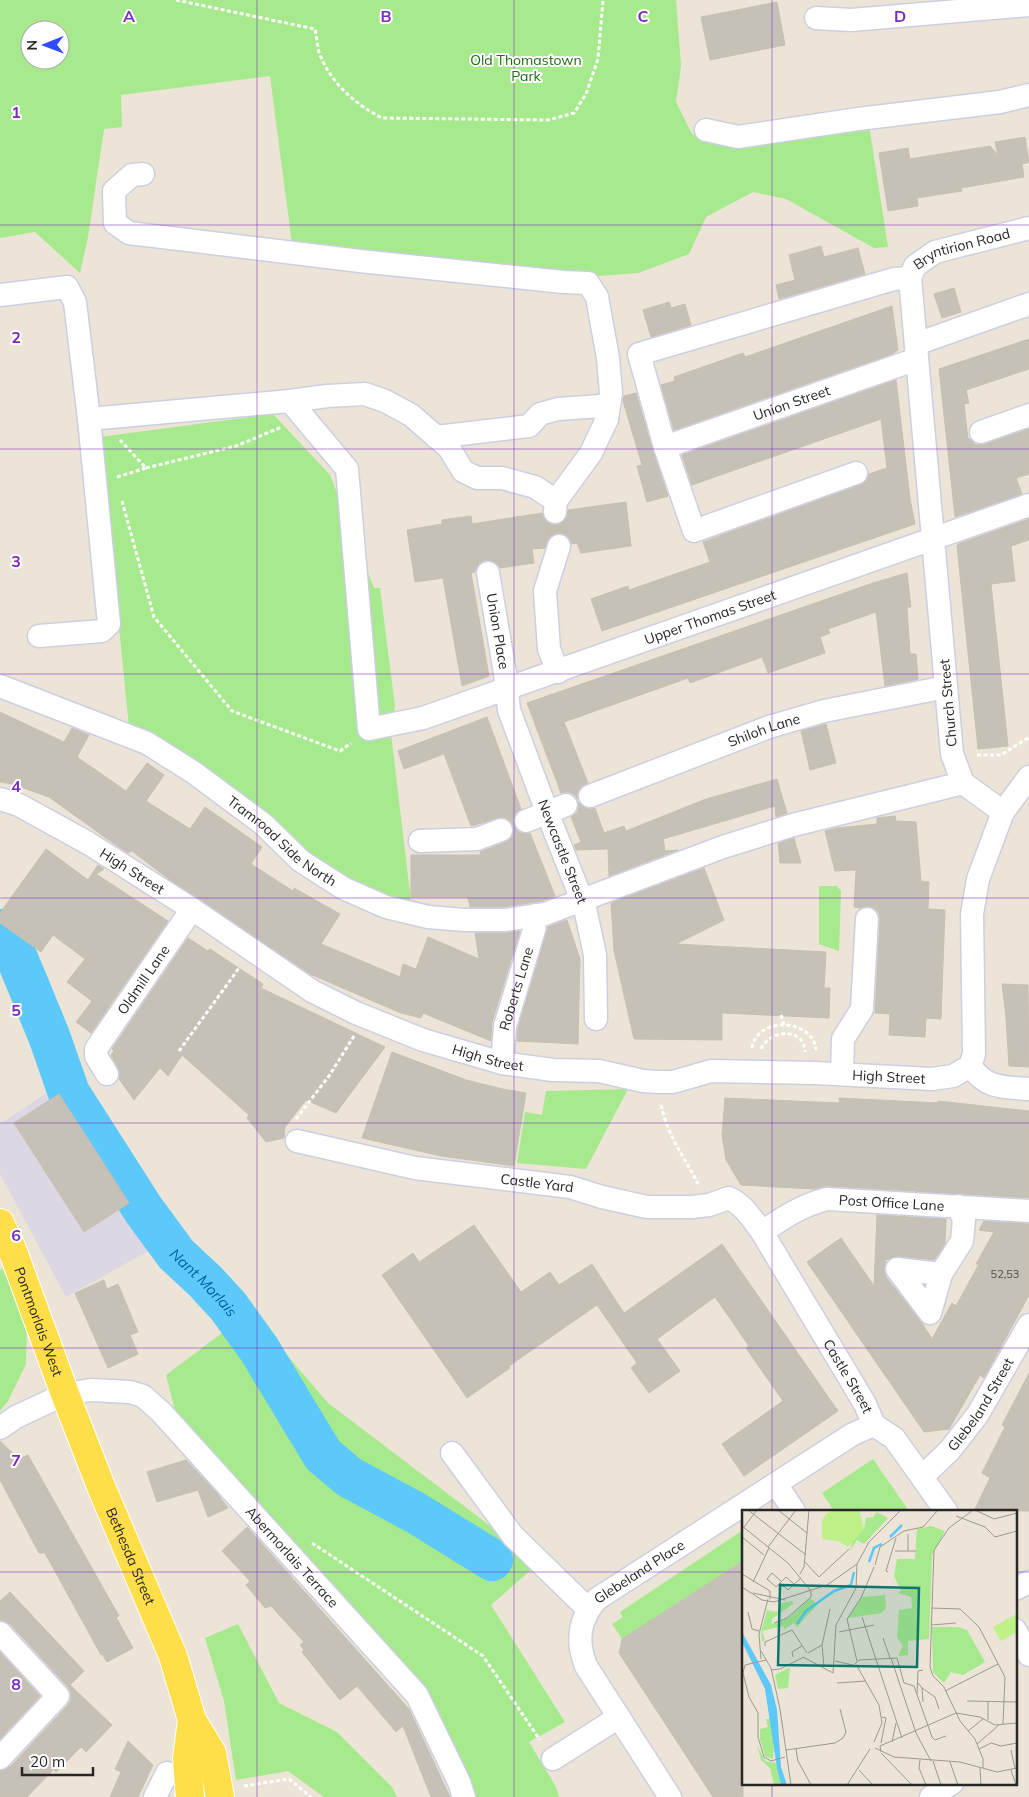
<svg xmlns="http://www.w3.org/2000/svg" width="1029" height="1797" font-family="Mulish,sans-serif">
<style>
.industrial{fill:#dcd8e3}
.green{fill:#a7e98d;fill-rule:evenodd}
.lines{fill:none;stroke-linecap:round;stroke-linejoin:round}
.river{stroke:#5dc8fa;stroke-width:42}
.building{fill:#c6c1b7;stroke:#c7c0b1}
.minor-tunnel{stroke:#c5beb3;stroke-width:22;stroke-dasharray:22 11;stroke-linecap:butt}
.minor-casing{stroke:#cccfe2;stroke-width:25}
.major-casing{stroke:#fff;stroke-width:30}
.path{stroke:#fff;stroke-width:3;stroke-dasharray:4 2.5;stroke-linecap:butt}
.minor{stroke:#fff;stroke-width:22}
.major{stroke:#fede49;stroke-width:28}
.grid{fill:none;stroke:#7b2cbf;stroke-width:1;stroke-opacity:0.55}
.labels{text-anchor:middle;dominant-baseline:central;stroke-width:4;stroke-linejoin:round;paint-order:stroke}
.number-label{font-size:11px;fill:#4f4e4b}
.park-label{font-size:14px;fill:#1f6912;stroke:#fff}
.street-label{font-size:14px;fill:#272727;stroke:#fff}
.water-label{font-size:15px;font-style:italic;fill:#0161a2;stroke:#fff}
.inset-river{fill:none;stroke:#5dc8fa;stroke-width:2.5}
.inset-road{fill:none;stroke:#9d9890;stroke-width:1}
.view{fill:#0f766e;fill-opacity:0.15;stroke:#0f766e;stroke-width:2.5}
.inset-edge{fill:none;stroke:#272727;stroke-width:2.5}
.grid-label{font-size:16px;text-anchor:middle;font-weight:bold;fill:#7b2cbf;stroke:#fff;stroke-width:4;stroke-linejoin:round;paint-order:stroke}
</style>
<rect width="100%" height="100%" fill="#ece4d6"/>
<path class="industrial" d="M54,1088L129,1203L154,1248L66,1297L0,1174V1124Z"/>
<path class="green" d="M0,0H676L681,66L676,102L692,134L726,147L772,139L869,125L888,247L874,248L786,199L753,192L706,217L689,254L638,273L586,277L292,244L270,76L121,95L122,127L104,129L88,237L80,273L35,232L0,238ZM30,30H60V60H30Z
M273,414L330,475L374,588H380L395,707L390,725L410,893V908L343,883L129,727L100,437Z
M819,886H837L841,891L839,951L819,944Z
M628,1089L586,1169L517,1163L525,1112L542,1115L546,1091Z
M3,1269L27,1318L26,1364L8,1401L0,1411V1270Z
M250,1312L328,1403L493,1528L532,1569L491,1605L565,1722L529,1742L556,1787L559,1797H471L430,1704L177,1418L166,1375Z
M873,1459L909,1511H834L822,1493Z
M743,1530V1569L735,1566L622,1639L612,1624L623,1617L620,1612Z
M238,1624L279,1703L337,1732L392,1787L397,1797H324L288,1771L236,1780L224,1701L205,1638Z"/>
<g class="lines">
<path class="river" id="s1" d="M0,930L10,942L26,980L49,1036L69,1093L143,1209L176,1254L205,1281L228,1306L259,1349L323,1455L349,1477L416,1513L492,1560"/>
</g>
<path class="building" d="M777,2L785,45L710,60L701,17Z
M1025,137L1029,162L1022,164L1024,177L961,188L962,191L917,198L918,206L888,211L879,153L908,148L910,159L990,146L998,155L995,142Z
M821,246L824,257L858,248L865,274L779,299L776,285L795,280L789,255Z
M954,288L961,312L942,318L934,294Z
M669,302L671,308L685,304L691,325L651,337L643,310Z
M892,306L898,350L892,354L674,430L661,385L675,381L674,377L743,353L745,357Z
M1029,339V369L966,390L969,403L964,404L968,439H970L976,445L985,444L1029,429V474L1016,478L1022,494L955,517L939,369Z
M896,380L910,499L915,524L602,631L591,599L628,586L629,590L710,562L703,542L860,485L866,481L869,474L887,468L881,419L692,485L682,455Z
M636,393L653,451L668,496L647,502L637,466L642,465L623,401L624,396Z
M626,502L631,546L581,553L577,543L572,544L568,537L563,534L557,533L550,537L545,548L532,549L534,563L500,568L492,561L485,560L479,563L475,572L471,573L489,676L462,686L443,578L415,582L407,530L442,524V520L471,516L472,524L542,513L547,522L554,525L560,524L565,520L568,510Z
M1029,519V540L1011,546L1015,581L991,584L1008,746L978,749L957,546L958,544Z
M907,573L911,607H907L910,654H916L918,679L885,686L876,612L828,629L830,633L820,637L825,653L768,673L762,657L690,683L688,678L564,722L588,783L580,788L577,794L578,799L574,794L568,792L561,793L527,703L873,583Z
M0,712L64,742L72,728L89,735L77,757L126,791L147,763L164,775L146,801L190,829L205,807L262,847L251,864L293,891L294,888L340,914L321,944L400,977L403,964L416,969L428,937L479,959L475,933H505L520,931L492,1022L491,1041L423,1013L421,1018L401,1013L310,974L170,880L132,851L128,853L113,843L49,797L12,784L0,782Z
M487,717L521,809L515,813L513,820L514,825L518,832L525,834L530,833L555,896L542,901L504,907H470L468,897H411V855H481L480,852L506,842L511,838L514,833L513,825L509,820L503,817L471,826L444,754L404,769L398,751Z
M826,724L836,763L810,770L801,731Z
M777,779L787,813L776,817L775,806L663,839L665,851L678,850L609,876L608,849L576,850L574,845L581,842L571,817L577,813L579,807L578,802L582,806L588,809L595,808L604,833L624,826L626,831L706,799Z
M895,816L896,821L916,822L921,881L929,882L928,909L945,910L941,1019L926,1018L925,1037L889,1035L890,1014L875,1013L880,920L879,912L868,906L860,908L854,907L856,870L835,871L825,831L837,828L877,824V818Z
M794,838L801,863H780L778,843Z
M46,849L88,880L98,865L104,869L96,874L168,921L91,1033L76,1022L92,1001L67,982L85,959L53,935L41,952L0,923V913Z
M704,868L724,920L676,944L826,952L824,988H830L829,1018L722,1013V1040L634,1039L614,951L611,903Z
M567,920L580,959L578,1044L517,1041L518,1028L548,927Z
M188,938L208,951L210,949L263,984L261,988L385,1047L336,1113L306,1100L285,1127L284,1138L266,1142L247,1118L249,1115L182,1055L168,1076L160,1068L134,1100L119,1079L120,1073L111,1055L114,1051L112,1049Z
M1002,984L1028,985L1029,1067L1009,1066L1006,1017Z
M392,1052L466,1080L503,1089L526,1093L514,1166L441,1156L362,1138Z
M59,1094L129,1203L84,1232L14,1123Z
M725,1098L840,1103L839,1098L939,1103L938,1101L1029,1111V1198L828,1186L814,1189L741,1185L726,1160L722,1135Z
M877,1215L946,1219L945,1244L934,1260L898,1256L885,1260L886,1262L884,1270L886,1277L922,1323L932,1339L952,1303L956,1306L979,1264H976L994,1232L979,1230L984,1221L1029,1224V1295L984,1378L980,1375L949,1429L924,1432L807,1262L841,1238L874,1286Z
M474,1225L521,1292L550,1272L559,1285L592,1264L624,1313L722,1244L838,1411L744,1476L722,1444L783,1401L746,1348L749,1346L715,1297L657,1339L680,1371L649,1393L631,1368L637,1363L597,1305L509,1366L510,1368L467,1398L382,1275L413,1253L419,1262Z
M104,1280L107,1289L118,1284L138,1332L130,1335L138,1354L108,1368L75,1293Z
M1029,1373V1511H974L990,1478L982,1473L1005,1427L1002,1425Z
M0,1441L19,1459L28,1455L119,1616L116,1617L133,1648L107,1662L102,1654L101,1655L45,1553H39L0,1480Z
M186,1460L216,1492L228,1508L208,1517L198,1490L157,1502L147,1472Z
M247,1527L409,1709L450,1797H431L403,1726L396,1732L357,1686L340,1700L302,1652L304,1650L300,1645L304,1642L271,1606L265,1608L246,1585L250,1581L222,1551Z
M743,1561V1797H713L619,1653L622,1639Z
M10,1592L84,1671L70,1685L112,1725L86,1752L81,1747L56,1772L54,1769L27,1797H0V1771L10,1767L68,1705L71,1700V1693L68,1687L10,1624L0,1620V1601Z
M0,1652L40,1696L0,1739Z
M128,1741L153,1765L138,1797H110L121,1772L115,1769Z"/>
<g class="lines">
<path class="minor-tunnel" d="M555,512L559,546"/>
<g class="minor-casing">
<g id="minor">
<path d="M816,18L851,20L1029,5"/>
<path d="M706,130L738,137L858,119L1000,102L1029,95"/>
<path d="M143,174L132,175L114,191L115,223L129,233L360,261L563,282L588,283L597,297L608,358L611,393L607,419"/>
<path d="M0,295L67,287L75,302L89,419L109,624L102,631L39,636"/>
<path d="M916,344L1029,304"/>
<path id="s2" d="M290,401L347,469L369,729L423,718L1029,505"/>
<path d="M89,419L290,401L327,396L365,394L385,401L411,415L449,448L463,471L477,478H502L535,487L556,501"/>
<path d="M981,432L1029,415"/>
<path d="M436,437L529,426L540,414L558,409L601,406L607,419L591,453L556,501L555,512"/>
<path id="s3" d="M665,447L917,359"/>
<path d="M856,473L694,531L665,447L639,354L894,279L910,278"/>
<path id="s4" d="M488,573L505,673L509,710L547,812L585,908L595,955L596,1019"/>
<path d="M558,672L549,649L545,591L559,546"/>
<path id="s5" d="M0,686L147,743L193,772L263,824L301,861L343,888L386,907L428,917L465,920H505L545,914L723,847L793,825L963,783"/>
<path id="s6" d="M590,796L769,727L824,711L946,687"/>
<path id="s7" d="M0,799L19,805L88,843L192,909L312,991L356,1013L423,1040L502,1063L553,1070L599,1071L643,1081L659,1082H673L711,1071L815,1073L932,1079L953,1076L970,1066"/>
<path id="s8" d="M1003,812L963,783L952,754L910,278L915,266L935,252L1029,228"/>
<path d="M526,821L566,805"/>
<path d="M420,841L477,839L501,830"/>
<path id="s9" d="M502,1063L505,1026L534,930L536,915"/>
<path d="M970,1066L974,1054L972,914L978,879L1003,812L1029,777"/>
<path d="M970,1066C987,1089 1002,1087 1029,1089"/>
<path id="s10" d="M107,1074L96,1056V1049L192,909"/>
<path d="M842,1074L843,1039L862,1009L867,919"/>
<path id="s11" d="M297,1141L415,1168L570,1187L602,1197L647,1207H692L709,1205L729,1198C744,1205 752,1219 762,1232L865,1404L874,1425L894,1438L946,1511"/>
<path id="s12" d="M762,1232C783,1218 802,1205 827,1199L1029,1211"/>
<path d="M941,1274L897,1269L930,1313L941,1274L962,1241L964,1220L958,1206"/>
<path id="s13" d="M0,1428L16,1417L65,1394L91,1390L130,1392L143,1396L161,1412L417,1695L459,1782L464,1797"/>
<path d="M452,1453L513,1536L588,1609"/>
<path id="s14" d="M922,1477L950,1450L978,1414L1029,1325"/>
<path d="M776,1484L794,1511"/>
<path d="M1015,1589L1029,1582"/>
<path d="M1015,1630L1029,1655"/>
<path d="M0,1633L58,1696L0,1758"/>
<path d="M553,1759L619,1717"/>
<path d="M155,1797L167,1773"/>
<path id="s15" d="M670,1797L586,1666C576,1641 579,1619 597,1599L853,1434L874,1425"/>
<path d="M931,1797L952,1783"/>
</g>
</g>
<g class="major-casing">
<g id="major">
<path id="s16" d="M0,1223L12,1249L65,1394L102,1489L173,1656L192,1720L212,1753L220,1797"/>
<path d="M190,1797L187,1759L192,1720"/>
</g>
</g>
<path class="path" d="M176,0L315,29C317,37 317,47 320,55C332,84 355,104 382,118L548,120L574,113L586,94L598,59L603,0
M146,468L236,446L282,427
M117,477L146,468L120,440
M122,501L154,617L232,711L340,751L351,743
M977,755H1001L1026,739L1029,738
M781,1015L784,1025
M752,1048C757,1016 813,1018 816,1050
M761,1049C772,1027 805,1029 805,1052
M179,1051L239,968
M661,1105C668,1137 684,1156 698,1184
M296,1119L329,1076L354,1036
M312,1543L483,1656L540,1740
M244,1786L289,1779L311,1797"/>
<use href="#minor" class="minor"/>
<use href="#major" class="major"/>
</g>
<path class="grid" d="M257,0V1797M514,0V1797M772,0V1511M0,225H1029M0,449H1029M0,674H1029M0,898H1029M0,1123H1029M0,1348H1029M0,1572H743M1015,1572H1029M772,1783V1797"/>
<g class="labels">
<g class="number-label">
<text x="1005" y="1274">52,53</text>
</g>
<g class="park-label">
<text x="526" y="60">Old Thomastown<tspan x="526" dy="16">Park</tspan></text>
</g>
<g class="street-label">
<text stroke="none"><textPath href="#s8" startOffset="622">Bryntirion Road</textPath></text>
<text stroke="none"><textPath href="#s3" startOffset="134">Union Street</textPath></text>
<text stroke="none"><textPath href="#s2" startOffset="709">Upper Thomas Street</textPath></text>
<text stroke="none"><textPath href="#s4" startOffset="59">Union Place</textPath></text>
<text transform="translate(948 703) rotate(-95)">Church Street</text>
<text stroke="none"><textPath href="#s6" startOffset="186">Shiloh Lane</textPath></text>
<text stroke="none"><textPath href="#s5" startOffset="325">Tramroad Side North</textPath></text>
<text stroke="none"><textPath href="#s4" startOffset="290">Newcastle Street</textPath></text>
<text stroke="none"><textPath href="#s7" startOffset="151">High Street</textPath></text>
<text stroke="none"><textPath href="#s10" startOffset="112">Oldmill Lane</textPath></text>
<text stroke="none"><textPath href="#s9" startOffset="76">Roberts Lane</textPath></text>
<text stroke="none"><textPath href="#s7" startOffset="556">High Street</textPath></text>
<text stroke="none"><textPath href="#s7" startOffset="961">High Street</textPath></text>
<text stroke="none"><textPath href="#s11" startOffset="244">Castle Yard</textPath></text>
<text stroke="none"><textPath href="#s12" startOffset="138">Post Office Lane</textPath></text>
<text stroke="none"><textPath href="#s16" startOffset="106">Pontmorlais West</textPath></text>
<text stroke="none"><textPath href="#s11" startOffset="656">Castle Street</textPath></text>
<text stroke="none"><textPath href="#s14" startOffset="94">Glebeland Street</textPath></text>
<text stroke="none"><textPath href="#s16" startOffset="358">Bethesda Street</textPath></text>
<text stroke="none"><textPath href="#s13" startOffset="372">Abermorlais Terrace</textPath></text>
<text stroke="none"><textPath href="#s15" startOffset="278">Glebeland Place</textPath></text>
</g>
<g class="water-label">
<text stroke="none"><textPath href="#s1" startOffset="411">Nant Morlais</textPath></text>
</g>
</g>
<g transform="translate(742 1510)">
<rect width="275" height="275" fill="#ece4d6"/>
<path d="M135,2L146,8L122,34L115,30L108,41L111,28L122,19L124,8L131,7ZM189,16L203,21L190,45L187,129L166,131V145L156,146L161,136L155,127L157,100L170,98L169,87L156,83L159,80L152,66L155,49H173L175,19ZM143,85L144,98L140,103L106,108L120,87ZM67,89H70L75,95L55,117L52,113L43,119L41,116L24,120L20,122L23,130L20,132L19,122L25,100L35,102L39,93L50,91L51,94L30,109V114L45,109ZM190,117H216L225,120L243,152L221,165L209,162L202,173L191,162ZM48,157L46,178L36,179L33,165ZM24,209H29L32,225L31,249L23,246L18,229V219L26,217ZM15,235L23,251L34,253L39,275H32L28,258L19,250Z" fill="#a7e98d"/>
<path d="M95,0H117L122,19L106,37L96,31L80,29V10L85,3ZM275,104V122L259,131L251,117Z" fill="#bef187"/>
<path d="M0,122L29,175L35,200L39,257L45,275H39L35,258L23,179L0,132Z" fill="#5dc8fa"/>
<path class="inset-river" d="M148,27L160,15M127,52L132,38L140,34M55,114L64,101L92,81L109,75L112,62"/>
<path class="inset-road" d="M6,0L64,45M36,0L65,23M231,0L207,18L192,40L188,157L191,166L202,177L218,211L233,229L241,249V258M233,0L252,9L275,3M214,6L243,17L253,27L275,21M0,16L46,53L69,81V87L45,108L32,113M2,17L15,0M0,27L22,45M26,37L54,0M153,41H174M166,41V24M63,52L77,67L107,39M133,55L138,37L162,21L181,17L196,0M146,62L144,61L154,28M0,64L28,81V89M58,64L62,57L67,0M39,71L30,63L25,69L34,77L44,67L52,74M11,72L27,38M38,73L46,80L59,68M0,77L20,90L32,92L85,75L115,54L127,32L159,0M11,83L43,90M190,98L218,99L237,117L263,167L261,214M6,102L10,119L17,121M120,107L160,228M189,115L214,113M97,122L132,115M141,128L148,148M80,135L88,99M80,135L82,157M23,136V132L50,120L65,143M19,141L29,158L38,199L49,275M66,143L80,135M51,147L50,142L60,136M61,147L91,163L94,115L114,78L115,54M149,148L174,223L189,251M19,149L17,124L26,89M24,150L3,155L1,163L7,187L16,203V227L22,247L29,251L43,247M93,151L115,156L137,195L140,213L132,232M115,151L105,109L119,88L132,57M113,154L117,150L155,148L162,173L172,176L190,227L193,230L204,226M29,160L38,159L62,147M95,173L124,171M176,173L180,178L181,192M180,178L193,187L197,199M203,181L256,154M175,184L176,161L181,160M225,191L275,192M246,210V192M226,221L241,209M150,232L154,213M139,233L144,208L140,207M235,234L257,215M133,238L152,247L218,252L255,262L275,258M54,239L56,251L69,275M237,239L249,233L259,236L275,233M44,240L93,233L101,228L104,222L98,199M269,240L273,259M139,242L138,236L214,203L238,207L253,215L275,213M139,243L170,275M178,250L177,258L184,275M191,251L199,275M208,252L216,275M238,258L239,275M117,260L131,275M269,260L274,275M105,275L128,239"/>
<path class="view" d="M38,75L177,78L175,157L36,155Z"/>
<rect width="275" height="275" class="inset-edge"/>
</g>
<g class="grid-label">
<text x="129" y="22">A</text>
<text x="386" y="22">B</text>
<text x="643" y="22">C</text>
<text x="900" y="22">D</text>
<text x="16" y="118">1</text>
<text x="16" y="343">2</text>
<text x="16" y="567">3</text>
<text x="16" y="792">4</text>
<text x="16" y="1016">5</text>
<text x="16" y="1241">6</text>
<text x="16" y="1466">7</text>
<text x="16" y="1690">8</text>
</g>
<g transform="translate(45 45) rotate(269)"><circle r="24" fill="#ffffff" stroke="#a9a9a9"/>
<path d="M0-4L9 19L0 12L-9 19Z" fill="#304bff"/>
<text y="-8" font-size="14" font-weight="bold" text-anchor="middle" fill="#272727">N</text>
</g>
<path d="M22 1767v8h71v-8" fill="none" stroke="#272727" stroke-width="2.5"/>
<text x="30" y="1767" font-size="15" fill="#272727" stroke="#ffffff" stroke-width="4" paint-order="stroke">20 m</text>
</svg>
